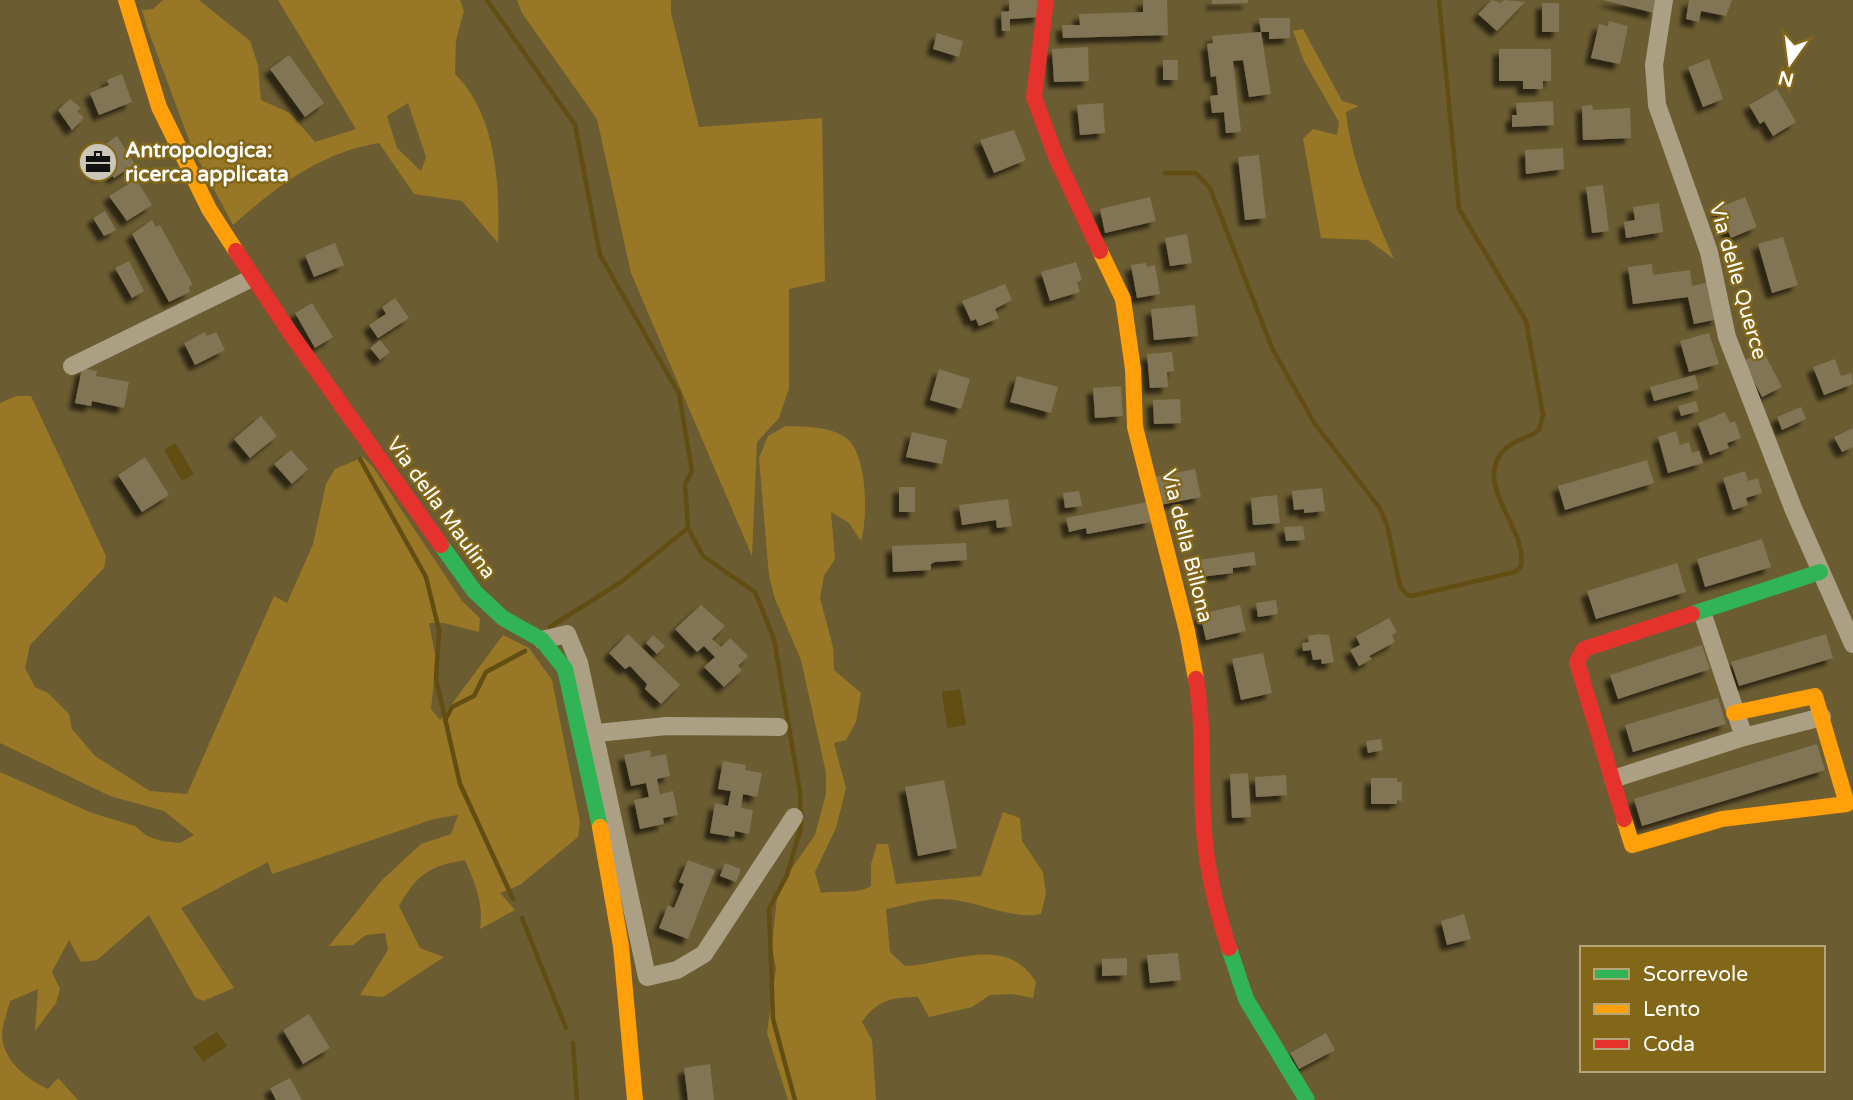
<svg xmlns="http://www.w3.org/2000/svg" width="1853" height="1100" font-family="'Varela Round',sans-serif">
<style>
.green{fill:#987826;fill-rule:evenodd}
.water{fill:#624d13}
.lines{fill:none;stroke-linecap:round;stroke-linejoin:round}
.stream{stroke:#624d13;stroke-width:4.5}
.building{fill:#817554;filter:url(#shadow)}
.street{stroke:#aba083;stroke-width:18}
.fast{stroke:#30b455;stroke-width:16}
.slow{stroke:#ff9f0a;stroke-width:16}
.jam{stroke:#e5322d;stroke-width:16}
.labels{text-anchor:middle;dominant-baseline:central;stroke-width:5;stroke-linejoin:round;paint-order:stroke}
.poi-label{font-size:21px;font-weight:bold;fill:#fff;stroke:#836719;text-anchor:start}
.street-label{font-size:21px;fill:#fff;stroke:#836719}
</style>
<defs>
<filter id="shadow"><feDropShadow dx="-6" dy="6" stdDeviation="2" flood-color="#0009"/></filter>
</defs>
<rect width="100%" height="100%" fill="#6b5c31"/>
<path class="green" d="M163,0H199L250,41L258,65L261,100L290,113L315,142L356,129L278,0H460L464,11L456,40L455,74C497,115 500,187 498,243L462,201L414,194L379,143C321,152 276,187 233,225L192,148L147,27L142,10L153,9ZM408,103L426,157L421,171L397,148L387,116Z
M517,0H671V13L699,127L822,118L825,281L789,289V388L779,418L757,442L752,556L631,273L597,119L522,13Z
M1303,29L1342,101L1359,106L1346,112C1351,162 1374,213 1394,259L1368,240L1321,238L1303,139L1313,129L1337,135L1339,122L1304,61L1293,31Z
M16,396H31L106,556L104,568L30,645L25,668L35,687L48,693L69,714L72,729L95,756L150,791L187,794L274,596L287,603L313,544L326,484L335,469L363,457L373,467L462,601L480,618L479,632L444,623H429L436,659L431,709L440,720L503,635L529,648L552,680L580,822L578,837L520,885L500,893L515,910L480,929C484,904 475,883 465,860C428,866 417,875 399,906L420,948L444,957L383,997L360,995L388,950L385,933L366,935L353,945L329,946L382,880L421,844L451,834L458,815L434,819L272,874L268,862L181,908L234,988L203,1001L195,997L149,915L97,960L81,962L69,940L52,972L60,989L56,1003L35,1031L38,989L10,1001C8,1011 2,1024 2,1035C3,1061 27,1079 48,1089L58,1078L78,1100H0V772L92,813L135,826L147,836L162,841L180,843L194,835L164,811L110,796L0,743V403Z
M786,426C805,427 828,426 845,437C868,453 868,517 861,541L849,523L831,512L835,559L824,576L820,598L833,647L834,670L861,693L856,722L846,740L834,743L846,788L836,828L815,872L821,893C838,890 856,895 871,886V864L877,844H888L896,884L981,876L1003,812L1020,818L1022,841L1043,872L1046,894L1041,914C1012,921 972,898 940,899C922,899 903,906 886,909L890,952L905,966C951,964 1006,933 1036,982L1033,998L1012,994L990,995L972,1007L929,1017L918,997C893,997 877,1000 862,1022L872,1040L876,1100H788L767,1033L776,968L772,946L778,888L815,835L826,794V773L801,660L775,599L769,576L759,458L768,436Z"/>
<path class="water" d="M175,443L194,474L182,481L164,450Z
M960,689L966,725L947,728L942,692Z
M217,1032L227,1046L203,1062L193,1047Z"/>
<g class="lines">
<path class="stream" d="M487,0L575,125L600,255L679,394L692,471L685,484L688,528L703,556L755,592L774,639L800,792L801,827L787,875L769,909L773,1019L795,1100
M1165,173H1196L1210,188L1272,348L1315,424L1379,507L1387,525L1400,586L1406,594L1412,596L1515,572L1521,566C1528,529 1474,487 1502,452C1512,440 1528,439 1539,430L1543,415L1526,321L1459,209L1439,0
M360,459L426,577L439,630L436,679L460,784L513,899
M550,627L621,582L688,528
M445,720L452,707L474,696L486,672L525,651
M522,918L566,1028
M573,1043L577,1100"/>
</g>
<path class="building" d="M1009,0H1044L1039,17L1010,19V31H1002L1001,12L1009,11Z
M1143,0H1167L1168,35L1063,38L1062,25H1080L1079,14L1143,12Z
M1212,0H1248V3L1212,4Z
M1492,0L1501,3L1504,0L1525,2L1497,31L1478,14Z
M1603,0H1657L1654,13Z
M1689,0H1732L1726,16L1701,11L1699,22L1686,19Z
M1542,3H1559V32H1542Z
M1259,18H1290V38L1269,39V32H1261L1271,94L1249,97L1243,60L1233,61L1241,132L1226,133L1224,112L1212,113L1210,96L1218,95L1216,76L1211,77L1207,44L1213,43L1212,36L1261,32Z
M1609,21L1628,26L1620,64L1591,58L1599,24L1608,26Z
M937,33L963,41L959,57L933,49Z
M1088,47L1089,81L1054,82L1052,49Z
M1499,49H1551V81H1543V89H1523V81H1499Z
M289,55L324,103L305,117L270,69Z
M1709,59L1723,99L1703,107L1688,67Z
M1163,60H1178V80H1163Z
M122,74L132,102L99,115L90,93L109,85L107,80Z
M1777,89L1796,122L1773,136L1764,121L1760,124L1749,105Z
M70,99L81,108L77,111L84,118L72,130L58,110Z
M1553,101L1554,125L1512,127V115H1517L1516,103Z
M1103,103L1105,133L1080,135L1077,105Z
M1592,105L1593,110L1630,108L1631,138L1583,140L1582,106Z
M1014,130L1026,160L994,173L980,140Z
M117,136L135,164L114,178L109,171L99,177L86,157Z
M1563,148L1564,169L1526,174L1525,150Z
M1259,155L1266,218L1245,220L1238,157Z
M136,179L152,205L127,221L109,196Z
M1603,185L1609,231L1592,233L1586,187Z
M1150,197L1156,221L1105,233L1100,209Z
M1745,197L1757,227L1731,238L1718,208Z
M1659,203L1663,232L1626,238L1624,222L1635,220L1633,207Z
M105,211L116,230L104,236L93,218Z
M152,220L156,227L160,225L193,285L189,286L190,292L169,302L132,234Z
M1187,234L1192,263L1170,266L1165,238Z
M1783,237L1798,285L1772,293L1758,244Z
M335,243L344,265L314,277L305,255Z
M129,261L144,291L132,298L115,268Z
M1076,262L1082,280L1077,282L1080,292L1050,301L1041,272Z
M1146,263L1147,267L1155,265L1160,294L1137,298L1131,265Z
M1652,264L1653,275L1690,270L1692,286L1710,282L1718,319L1694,324L1688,297L1633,304L1628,267Z
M1005,284L1012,300L995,309L999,318L979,326L976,319L971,321L962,301Z
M395,298L409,318L378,338L369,325L386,314L382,307Z
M312,303L333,337L315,348L295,313Z
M1195,305L1198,336L1154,340L1151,309Z
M205,332L207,336L216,332L225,350L195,365L184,343Z
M1709,333L1719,364L1689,372L1680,341Z
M380,340L390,352L380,360L370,348Z
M1763,351L1782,387L1762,397L1743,361Z
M1172,352L1174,371L1167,372L1168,387L1150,388L1147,354Z
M1835,359L1841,376L1852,373L1853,384L1824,395L1813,367Z
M82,368L97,371L96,376L129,382L124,408L92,401L91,406L75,403Z
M939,369L970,379L961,409L930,400Z
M1695,375L1699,389L1654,401L1650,387Z
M1017,376L1058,387L1051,413L1010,402Z
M1121,386L1123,416L1095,418L1093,388Z
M1180,399L1181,423L1154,424L1153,400Z
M1696,401L1699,411L1681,416L1678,406Z
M1801,407L1806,419L1782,430L1777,417Z
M1725,412L1730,423L1735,421L1741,438L1727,443L1729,448L1710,455L1698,423Z
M261,416L277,436L250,458L234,439Z
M1853,428V447L1842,452L1834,437Z
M1676,431L1680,445L1689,442L1692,453L1699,451L1703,463L1668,473L1658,437Z
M912,432L947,440L942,464L906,457Z
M291,450L308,469L292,484L274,464Z
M145,457L169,495L142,512L118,475Z
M1647,460L1654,483L1565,510L1558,486Z
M1195,469L1201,497L1160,505L1154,477Z
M1745,471L1748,481L1758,478L1762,493L1746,498L1748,505L1733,510L1723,478Z
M899,487H915V512H899Z
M1322,488L1325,511L1304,513V509L1294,510L1292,491Z
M1079,491L1082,506L1065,508L1063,493Z
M1277,495L1280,523L1253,525L1251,498Z
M1008,499L1012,526L997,528L996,520L962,525L959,505Z
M1147,502L1151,522L1087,534L1086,528L1069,532L1066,518Z
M1303,526L1305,540L1286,541L1284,527Z
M1762,539L1771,567L1705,587L1697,559Z
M966,543L967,560L935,562L931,564V570L893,572L892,546Z
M1254,552L1256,565L1233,568V573L1200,577L1198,560Z
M1677,563L1686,592L1596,619L1587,591Z
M1276,600L1278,614L1258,617L1256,603Z
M701,605L725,626L712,639L721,647L730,638L748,656L738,666L742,670L724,687L704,667L715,657L704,646L697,652L675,629Z
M1240,605L1246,631L1206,640L1200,614Z
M1389,618L1397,632L1392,635L1395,642L1369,656L1372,659L1359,666L1350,650L1360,645L1356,636Z
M628,634L680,685L661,704L645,689L647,684L630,666L625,669L609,653Z
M1318,634L1329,635L1334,662L1322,664L1321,659L1313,660L1311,650L1303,651L1302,643L1309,642L1308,636Z
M1826,634L1833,658L1739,686L1731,662Z
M653,635L665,646L657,654L646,643Z
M1702,645L1710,669L1618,699L1610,675Z
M1263,653L1272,693L1241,700L1232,659Z
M1718,698L1726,724L1633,752L1625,725Z
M1381,739L1383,750L1368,753L1366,741Z
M1817,744L1825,770L1642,826L1634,799Z
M650,750L651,757L666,754L670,776L657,779L660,794L673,791L678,815L663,818L664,824L640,829L634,800L649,797L646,783L631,786L624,755Z
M723,761L746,765L745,770L762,773L757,797L743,794L741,808L753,810L749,834L735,831L734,837L710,833L715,803L728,806L731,791L718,789Z
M1248,773L1251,817L1232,818L1230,774Z
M1286,775L1287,795L1256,797L1255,777Z
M1371,778H1397V782H1402V801L1397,800V804H1371Z
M944,780L957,848L918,856L905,787Z
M688,860L715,870L688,939L659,928L668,905L674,908L684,884L679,882Z
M725,863L741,869L736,882L720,876Z
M1464,914L1471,939L1447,945L1441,921Z
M1178,953L1181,980L1150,983L1147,955Z
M1127,958V975L1102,976V959Z
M309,1014L330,1048L303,1064L283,1030Z
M1326,1033L1335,1050L1299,1069L1290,1053Z
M710,1064L714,1100H688L684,1068Z
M290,1078L302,1100H276L270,1088Z"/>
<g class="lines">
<path class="street" d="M1664,0L1654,65L1657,105L1709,252L1727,337L1793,508L1853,644
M72,366L252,278
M1702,612L1744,737
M542,640L567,634L579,663L647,977L677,970L704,954L794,817
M587,734L667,726L779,727
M1613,779L1744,737L1822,717"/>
<path class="fast" d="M441,545L475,592L503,618L542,640L565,669L600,827
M1692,614L1820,572
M1229,948L1246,999L1307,1100"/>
<path class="slow" d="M126,0L159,107L209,209L236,251
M1100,251L1123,299L1133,369L1135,427L1187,631L1196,679
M1624,819L1632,845L1722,819L1847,804L1815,696L1734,713
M600,827L621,946L635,1100"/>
<path class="jam" d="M1046,0L1034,97L1056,157L1100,251
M236,251L293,337L441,545
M1196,679C1205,732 1200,778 1204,831C1207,871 1216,909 1229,948
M1624,819L1577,662L1584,649L1692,614"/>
</g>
<defs>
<g id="office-disc" transform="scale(2.0125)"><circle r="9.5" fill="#cbc6b7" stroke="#836719"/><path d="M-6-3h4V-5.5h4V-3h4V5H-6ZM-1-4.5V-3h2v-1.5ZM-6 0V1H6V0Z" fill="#111"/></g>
</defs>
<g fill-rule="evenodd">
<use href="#office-disc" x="98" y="162"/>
</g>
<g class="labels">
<g class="poi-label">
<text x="125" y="150">Antropologica:<tspan x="125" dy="24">ricerca applicata</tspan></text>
</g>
<g class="street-label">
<text transform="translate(1738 281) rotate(74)">Via delle Querce</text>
<text transform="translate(441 508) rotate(54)">Via della Maulina</text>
<text transform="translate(1187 546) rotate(76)">Via della Billona</text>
</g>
</g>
<rect x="1580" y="946" width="245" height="126" fill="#836719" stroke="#b5a475" stroke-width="2"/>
<rect x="1594" y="969" width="35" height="10" fill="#30b455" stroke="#b5a475" stroke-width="2"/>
<text x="1643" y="981" font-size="21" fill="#ffffff">Scorrevole</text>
<rect x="1594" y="1004" width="35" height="10" fill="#ff9f0a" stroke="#b5a475" stroke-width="2"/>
<text x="1643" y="1016" font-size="21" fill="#ffffff">Lento</text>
<rect x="1594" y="1039" width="35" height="10" fill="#e5322d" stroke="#b5a475" stroke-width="2"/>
<text x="1643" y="1051" font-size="21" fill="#ffffff">Coda</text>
<g transform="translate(1790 63) rotate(194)" stroke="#836719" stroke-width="5" paint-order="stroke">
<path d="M0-5L12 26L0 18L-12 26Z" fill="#ffffff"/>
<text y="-10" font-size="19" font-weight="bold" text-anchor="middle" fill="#ffffff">N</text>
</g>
</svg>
